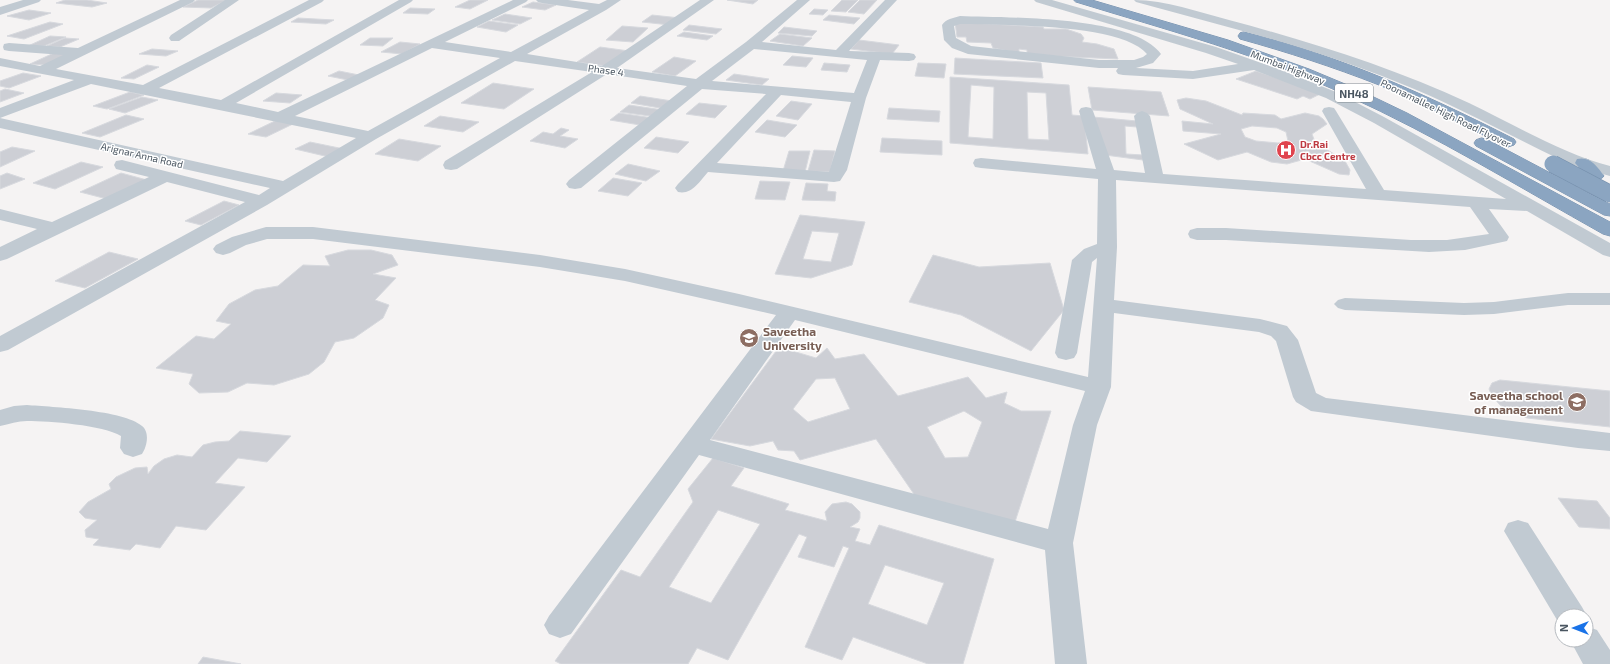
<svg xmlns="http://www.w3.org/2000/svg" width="1610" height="664" font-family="'Exo 2',sans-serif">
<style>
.building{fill:#cdcfd5;stroke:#d7d9de;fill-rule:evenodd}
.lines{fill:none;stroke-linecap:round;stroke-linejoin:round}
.highway-casing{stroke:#7690ad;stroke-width:1}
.minor{fill:#c1cad2;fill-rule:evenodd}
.highway{fill:#8ba5c1;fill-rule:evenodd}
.highway-bridge-casing{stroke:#7690ad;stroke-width:18;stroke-linecap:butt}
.highway-bridge{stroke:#8ba5c1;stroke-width:17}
.labels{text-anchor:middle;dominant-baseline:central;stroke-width:3;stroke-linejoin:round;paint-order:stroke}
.far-street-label{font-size:10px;fill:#4a5661;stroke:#fff}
.far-health-label{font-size:10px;font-weight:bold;fill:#be3a42;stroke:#fff;text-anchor:start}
.shield{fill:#fff;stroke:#808990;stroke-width:1}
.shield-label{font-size:11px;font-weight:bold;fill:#4a5661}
.education-label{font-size:12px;font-weight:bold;fill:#785e54;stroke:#fff;text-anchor:start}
</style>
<rect width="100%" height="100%" fill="#f5f3f3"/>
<path class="building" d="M65,0H87L107,3L92,7L56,3Z
M198,0H227L211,8L183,7Z
M470,0H488L470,9L455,7Z
M727,0H758L753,4Z
M842,0H858L846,12L831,11Z
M860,0H877L864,14L848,12Z
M533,2L556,5L545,10L522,7Z
M410,8L435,9L428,14L403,13Z
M814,9L828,10L823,15L809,14Z
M29,10L51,13L29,20L7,16Z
M505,14L532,18L520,24L492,20Z
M652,15L680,18L670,25L642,22Z
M829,15L860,18L854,24L823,20Z
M298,18L334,20L326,24L291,22Z
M489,21L518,25L506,32L477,27Z
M50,22L63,24L24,39L7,36Z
M955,22L1043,27L1044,29H1066L1081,34L1084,38L1082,42L1097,44L1114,49L1118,59L1027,55V50L1019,49V53L993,48L991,43L967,42L966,37H957Z
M689,25L722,29L716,34L683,30Z
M622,26L648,28L633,42L606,40Z
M784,27L817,31L812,36L778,33Z
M684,32L713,36L707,40L677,36Z
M780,34L812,38L803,46L770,41Z
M50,36L66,37L44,46H28Z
M65,38L79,39L60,47L47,46Z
M370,38H393L383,46L360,45Z
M859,40L899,45L892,54L851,49Z
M400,42L420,44L402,54L381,52Z
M600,47L629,51L606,66L577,62Z
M152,49L178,51L166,56L139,54Z
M56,52L73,54L48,65L30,64Z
M792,56L813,58L806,67L783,65Z
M674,57L696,61L675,76L652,72Z
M955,58L1041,63L1043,78L954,74Z
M824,63L850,65L847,72L821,70Z
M918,63L946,64L944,78L915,76Z
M147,65L159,67L134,79L121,78Z
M339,71L359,75L348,80L328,76Z
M1256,71L1322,93L1310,99L1303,96L1297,99L1236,79Z
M23,73L41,76L9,88L0,86V81Z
M734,74L769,79L762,85L726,80Z
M950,77L1069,85L1072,115L1084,116L1088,154L950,143ZM971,85L994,87L993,139L968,137ZM1027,92L1046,93L1049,140L1028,139Z
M493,83L534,89L504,109L461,103Z
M1088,87L1161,92L1169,116L1092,110Z
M5,89L24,93L0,102V91Z
M130,92L144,95L107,109L93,106Z
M276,93L302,95L290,103L263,101Z
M640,96L672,101L660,108L631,103Z
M142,97L158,100L125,113L109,109Z
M1186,98L1206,101L1242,115L1243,113L1275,115L1281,119L1305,113L1319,116L1323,119L1327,124L1312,134L1315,142L1345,161L1350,170L1349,175L1339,174L1305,159L1287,164L1271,162L1247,152L1218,160L1184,144L1221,134L1183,131L1182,121L1213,124L1180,109L1177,100ZM1252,126L1277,128L1286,132L1288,141L1278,143L1256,141L1245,137L1241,129Z
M791,101L812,104L798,120L776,116Z
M699,103L727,106L715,118L686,114Z
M629,105L663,110L650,116L620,112Z
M889,108L940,111L939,122L887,119Z
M619,113L653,118L640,125L610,120Z
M126,115L144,119L100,137L82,133Z
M440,116L479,122L463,132L424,126Z
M1093,117L1137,121V127L1125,126L1126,154L1143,155V160L1105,155Z
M277,120L295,123L266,137L248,134Z
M767,120L797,125L785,137L755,132Z
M561,128L569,130L560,136L578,139L565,148L530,141L543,132L553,134Z
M656,137L689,142L678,153L644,148Z
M882,138L942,141V155L880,152Z
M399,139L441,146L418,161L375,154Z
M310,142L344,149L329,157L295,149Z
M12,147L35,151L0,167V152Z
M814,150L835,151L830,172L808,171Z
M789,151H810L805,172L783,171Z
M81,162L103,167L55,189L33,183Z
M628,164L660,171L646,181L615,174Z
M7,173L25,179L0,189V176Z
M121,173L147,180L107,199L80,192Z
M613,178L642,183L628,196L598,191Z
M760,181L790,182L785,200L755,199Z
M806,183L828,184L827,191L836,192L835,201L802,200Z
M224,201L239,205L201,225L185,221Z
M800,215L865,222L852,265L811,278L775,274ZM812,231L839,233L831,262L803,259Z
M348,250H371L392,255L398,265L373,274L396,278L375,300L389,305L383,318L354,338L335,342L324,362L309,374L274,385L247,383L228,392L199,393L189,384L193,374L156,368L196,336L214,339L231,324L216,321L229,304L255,290L278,286L303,265L330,266L325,256Z
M109,252L138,259L85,288L55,281Z
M933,255L979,267L1050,263L1064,310L1031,351L961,315L909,302Z
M779,347L816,358L827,348L835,359L864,354L898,396L968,377L986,398L1007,392L1004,403L1021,411H1051L1014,525L916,497L876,439L800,460L794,451L778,450L773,441L750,446L711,439ZM835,378L850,409L808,422L793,409L816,379ZM964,411L982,422L968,457L945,458L927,427Z
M1500,380L1610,391V427L1527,418L1512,412L1500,405L1492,396L1489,389L1492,383Z
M240,431L291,436L267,462L238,458L215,483L245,487L206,530L176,526L160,548L136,544L130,550L93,545L99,539L86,537L85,530L97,520L85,518L79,512L88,502L111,489L109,484L116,477L135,468L147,467L148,474L154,466L164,459L177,455L192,457L203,445L215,442L229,441Z
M713,458L744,468L731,486L789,504L785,510L827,521L825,512L832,504L846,502L852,504L860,512V518L858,522L850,527L860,529L855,541L870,545L879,525L994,559L963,664H928L853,637L842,660L805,647L849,548L843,546L834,567L798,557L807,537L799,534L728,660L697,648L688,664H561L555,661L621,570L640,577L693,502L688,489ZM718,510L760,524L711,603L669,587ZM885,565L944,583L927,625L868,604Z
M1558,498L1597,501L1610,518V529L1579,527Z
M203,657L241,664H198Z"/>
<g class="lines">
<g class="highway-casing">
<path id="highway" d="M1074,0H1092L1228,40L1309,69L1357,89L1407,113L1610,222V236L1603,234C1519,187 1436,136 1348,96C1261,55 1167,30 1076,2Z
M1244,32C1341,56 1425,94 1514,139L1516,142L1514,145L1508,147L1502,145C1462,124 1421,103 1379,85C1333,67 1287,52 1240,39L1238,36L1240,33Z
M1482,138L1488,140L1558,177C1566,172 1576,177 1585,174L1575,163L1577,159C1590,156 1597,166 1604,176C1598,184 1585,186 1575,186L1610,204V216L1604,215L1476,146L1474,143L1476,140Z"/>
</g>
<path class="minor" d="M23,0H41L39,2L0,15V7Z
M180,0H195L193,2L56,69L143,85L309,0H324L322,2L159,88L221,100L399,0H413L411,2L236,103L278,112L513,0H528L526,2L445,42L511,52L589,10L542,3L538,2L536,0H568L599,4L607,0H621L606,10L527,54L602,66L700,0H714L617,68L696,79L746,42L797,0H810L762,42L836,50L885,0H897L849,51L909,53L914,54L916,57L914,60L909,61L880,60L866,98L847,170L840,181L834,182L708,172C699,182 692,195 678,192L675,188L678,184L766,94L702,89L581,188L575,189L569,188L566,184L569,180L687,86L607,74L457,169L451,170L445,169L443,165L445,161L592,72L515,61L376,139L267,205L8,350L0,352V336L245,202L167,182L7,259L0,261V247L37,229L0,220V209L52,222L149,177L116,169L114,165L116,161L122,160L259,195L270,188L0,128V118L283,181L356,138L91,84L0,118V108L74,80L0,66V58L40,66L63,55L9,51L4,50L3,47L4,44L9,43L78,48ZM432,48L500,58L368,131L295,116ZM754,49L867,60L854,93L712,81ZM781,95L851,102L829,172L717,163Z
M225,0H239L179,41H171L169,38L171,35Z
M1034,0H1052L1216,47L1281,70L1336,92L1384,117L1610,243V257L1603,255L1527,211L1489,209L1509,237L1507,241L1465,250L1429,252L1226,240H1197L1190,238L1188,234L1190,230L1197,228H1226L1411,240H1447L1489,234L1470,207L1116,180L1117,247L1114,300L1260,319L1287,326L1298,340L1316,393L1326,398L1610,433V451L1578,448L1311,411L1296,402L1293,397L1276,341L1271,336L1259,332L1114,313L1111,387L1097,425L1073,543L1087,664H1055L1045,550L699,455L571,634L560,638L549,634L544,625L549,616L776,315L625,281L540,267L313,239H267L246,245L230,253L223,255L216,253L213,249L216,245L232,237L266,227H313L540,255L625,269L739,294L1088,377L1097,258L1092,262L1077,353L1074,358L1066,360L1058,358L1055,353L1072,260L1084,249L1097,244L1098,179L981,168L975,167L973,163L975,159L981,158L1096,169L1079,111L1081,108L1086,107L1091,108L1093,111L1114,170L1145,173L1134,116L1137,113L1142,111L1147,113L1150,116L1163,174L1366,189L1322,111L1324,108L1329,107L1334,108L1336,111L1384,190L1506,199L1374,123L1326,98L1254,70L1193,79L1123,75L1118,74L1116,71L1118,68H1099L968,54L952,48L944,40L942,25C946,19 953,18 960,16C1006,18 1133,15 1161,54L1153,63L1136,68L1193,71L1238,64L1206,53L1036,2ZM960,24C1000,25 1122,23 1147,54L1143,57L1134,60H1099L971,46L956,38L954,26ZM795,320L1085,391L1073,425L1048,529L710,440Z
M1134,0C1166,0 1198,12 1229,20C1311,42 1391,67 1469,103C1513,124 1563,154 1610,166V176L1581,168L1559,159C1505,133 1453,104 1397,82C1313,48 1224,26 1136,2Z
M1568,293H1610V305H1568L1494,314L1464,315L1345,310L1338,308L1334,304L1338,300L1345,298L1464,303L1494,302Z
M27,405C52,407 124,410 142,426C150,432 147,447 142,454L133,457L124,454L120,448L121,436C103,425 49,421 27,421C18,421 9,424 0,426V410L14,406Z
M1518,520L1528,523L1582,607L1587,616L1586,617L1562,616V626L1560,625L1504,531L1508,523Z
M1586,626L1597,630L1610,650V664H1583L1570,640H1586Z"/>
<use href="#highway" class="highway"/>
<g class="highway-bridge-casing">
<path id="highway-bridge" d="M1553,164L1610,194"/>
</g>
<use href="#highway-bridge" class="highway-bridge"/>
</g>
<defs>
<g id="hospital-disc" transform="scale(1)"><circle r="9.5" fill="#e0444e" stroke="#fff"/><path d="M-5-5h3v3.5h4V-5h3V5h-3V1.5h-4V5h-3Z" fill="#fff"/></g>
<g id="university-disc" transform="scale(1)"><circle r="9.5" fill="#8d6e63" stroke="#fff"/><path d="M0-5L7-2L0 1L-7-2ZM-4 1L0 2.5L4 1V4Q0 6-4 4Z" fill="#fff"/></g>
</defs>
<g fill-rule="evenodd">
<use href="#hospital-disc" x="1286" y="150"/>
<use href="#university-disc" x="749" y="338"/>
<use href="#university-disc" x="1577" y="402"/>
</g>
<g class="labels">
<g class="far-street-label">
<text transform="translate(1288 67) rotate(21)">Mumbai Highway</text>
<text transform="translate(606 70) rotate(8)">Phase 4</text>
<text transform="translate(1446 113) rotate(26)">Poonamallee High Road Flyover</text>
<text transform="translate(142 155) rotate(13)">Arignar Anna Road</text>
</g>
<g class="far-health-label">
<text x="1300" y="144">Dr.Rai<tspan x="1300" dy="12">Cbcc Centre</tspan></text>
</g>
<rect class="shield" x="1335" y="84" width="38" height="18" rx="3"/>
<g class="shield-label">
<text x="1354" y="93">NH48</text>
</g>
<g class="education-label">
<text x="763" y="331">Saveetha<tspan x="763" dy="14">University</tspan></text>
<text x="1563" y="395" text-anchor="end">Saveetha school<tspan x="1563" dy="14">of management</tspan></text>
</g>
</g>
<g transform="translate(1574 628) rotate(270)"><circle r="19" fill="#ffffff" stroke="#b7bbc0"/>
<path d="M0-3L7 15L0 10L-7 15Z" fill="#1a73e8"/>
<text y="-6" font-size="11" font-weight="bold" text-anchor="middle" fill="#4a5661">N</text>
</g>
</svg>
